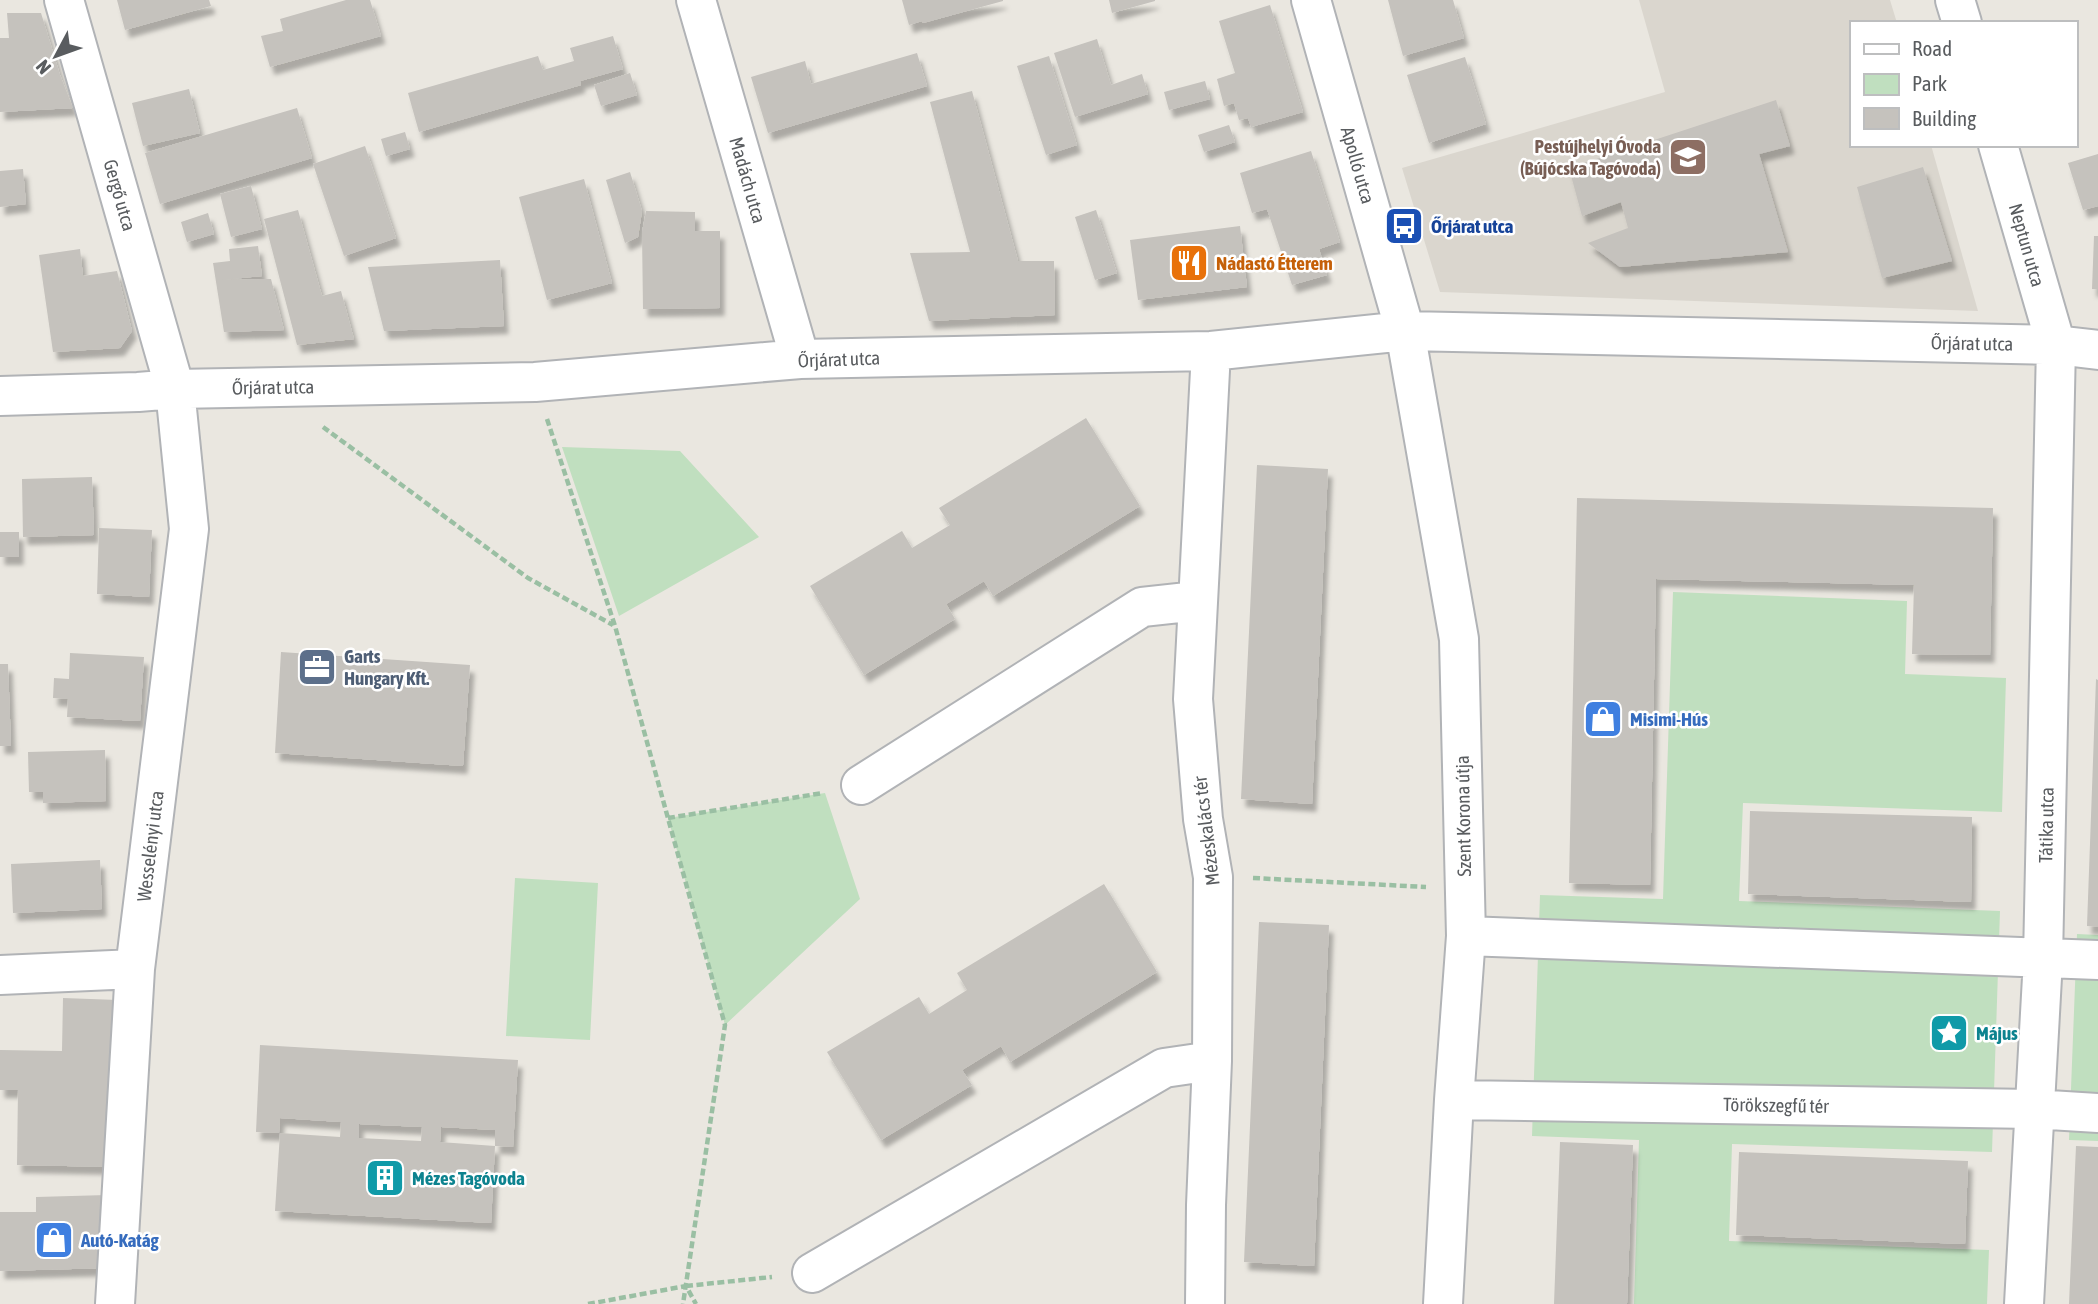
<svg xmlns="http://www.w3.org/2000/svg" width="2098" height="1304" font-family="'Asap Condensed',sans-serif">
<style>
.education{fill:#dad6ce}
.green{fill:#c0dfbf}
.building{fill:#c5c2bd;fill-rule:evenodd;filter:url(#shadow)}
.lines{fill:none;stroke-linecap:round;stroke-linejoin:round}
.minor-casing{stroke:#b1b3b6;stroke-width:42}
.path{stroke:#9abfa3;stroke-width:4.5;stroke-dasharray:7 3.5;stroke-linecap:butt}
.minor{stroke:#fff;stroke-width:38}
.labels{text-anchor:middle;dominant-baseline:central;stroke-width:5;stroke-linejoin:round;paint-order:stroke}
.education-label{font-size:19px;font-weight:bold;fill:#785e54;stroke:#fff;text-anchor:end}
.street-label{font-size:19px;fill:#595c5f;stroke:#fff}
.transit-label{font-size:19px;font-weight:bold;fill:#164399;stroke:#fff;text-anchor:start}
.food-label{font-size:19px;font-weight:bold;fill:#c56008;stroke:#fff;text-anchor:start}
.service-label{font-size:19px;font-weight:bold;fill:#4e5e75;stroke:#fff;text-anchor:start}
.shop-label{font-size:19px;font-weight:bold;fill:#366cbe;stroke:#fff;text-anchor:start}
.culture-label{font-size:19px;font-weight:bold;fill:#0d838f;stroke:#fff;text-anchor:start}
</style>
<defs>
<filter id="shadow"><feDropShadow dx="4.5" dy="8" stdDeviation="2" flood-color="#0004"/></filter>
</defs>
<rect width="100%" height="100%" fill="#eae7e0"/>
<path class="education" d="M1639,0H1890L1897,23H1851V145H1931L1978,311L1440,292L1402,168L1665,92Z"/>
<path class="green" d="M562,447L680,451L759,537L619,616Z
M1673,592L1907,601L1905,674L2006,678L2002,812L1743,803L1739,901L2000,911L1992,1152L1732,1144L1729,1241L1989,1250L1987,1304H1634L1639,1140L1532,1136L1540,895L1663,899Z
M825,793L860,899L725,1025L668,818Z
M515,878L598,883L590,1040L506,1036Z
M2077,934L2098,935V1141L2069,1140Z"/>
<path class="building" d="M117,0H209L211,6L125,30Z
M346,0H370L381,36L270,67L261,36L283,31L280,19Z
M902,0H1003V1L923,23L922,21L909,25Z
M1109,0H1155V1L1112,13Z
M1388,0H1453L1464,38L1403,56Z
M1270,5L1303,112L1251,127L1248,118L1239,120L1234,103L1224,106L1217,79L1235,73L1219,21Z
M7,13H41L60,75L73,108L0,112V38H9Z
M613,36L623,69L580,81L581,85L419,132L408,93L538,56L543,70L574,61L570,48Z
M1097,39L1111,85L1142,74L1148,94L1075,117L1054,53Z
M917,53L927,86L768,133L751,77L805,61L811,84Z
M1049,56L1077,145L1046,155L1017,66Z
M1465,57L1486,124L1429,143L1407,75Z
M630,73L637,95L601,106L594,85Z
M1205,81L1210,99L1169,110L1164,92Z
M189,89L200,133L143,146L132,103Z
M972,91L1018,261H1054L1055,315L929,321L910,253L970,252L930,102Z
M1776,100L1790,146L1759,154L1788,252L1620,267L1588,243L1628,228L1621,202L1582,216L1569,168Z
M297,108L312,158L160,204L145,153Z
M1229,125L1235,142L1204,152L1198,135Z
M405,132L410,149L386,156L381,139Z
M365,146L396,238L344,256L313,164Z
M1311,151L1340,242L1319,249L1327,275L1292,285L1267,209L1252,213L1240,173Z
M2098,154V206L2083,210L2068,163Z
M1923,167L1952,261L1882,278L1857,187Z
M23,169L26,204L0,207V171Z
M630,172L642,211L638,237L625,243L606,180Z
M584,179L612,283L547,300L519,197Z
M251,186L262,229L231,237L220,194Z
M298,210L322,296L341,291L354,339L297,345L264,219Z
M1096,210L1117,273L1095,280L1075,217Z
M646,211L695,212V231H720V308L643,309L642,232Z
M208,213L214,234L187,242L181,222Z
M1240,226L1247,287L1138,300L1130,240Z
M2094,236H2098V289H2092Z
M258,246L262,276L222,280L271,279L284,330L224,332L213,263L230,261L229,249Z
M80,249L83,276L117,271L132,331L120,348L53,352L39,255Z
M500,260L504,326L384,331L368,267Z
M1086,418L1140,506L993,596L984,581L946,604L955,619L864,675L810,586L902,531L912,548L950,525L939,508Z
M1257,465L1328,469L1312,804L1241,799Z
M92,477L94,535L23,537L22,479Z
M1577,498L1993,508L1990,655L1912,654L1914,585L1656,579L1650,885L1569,883Z
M99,528L152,530L149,597L97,594Z
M0,532H19V557H0Z
M281,652L470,665L463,766L275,753Z
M70,653L144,657L140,721L67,717L68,699L53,698L54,678L69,679Z
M0,664H8L11,746H0Z
M2096,679L2098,680V927L2087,926Z
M105,750L106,801L43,803V792H29L28,752Z
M1750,811L1972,817L1971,902L1748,894Z
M100,860L102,909L13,913L11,864Z
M1104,884L1157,972L1010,1062L1001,1046L962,1070L972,1085L881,1140L827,1052L919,997L929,1014L967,990L957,973Z
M1259,922L1329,925L1314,1266L1244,1262Z
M63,998L118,1000L114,1167L17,1165L18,1090H0V1050L62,1051Z
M260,1045L518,1060L513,1147L495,1146V1130L441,1127L440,1142L495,1146L491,1223L275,1211L280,1133L340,1137L341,1122L280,1118L279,1133L256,1132ZM359,1124L422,1127L421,1141L359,1138Z
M1560,1142L1633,1145L1627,1304H1554Z
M2076,1146L2098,1147V1304H2069Z
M1739,1152L1968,1161L1965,1244L1736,1235Z
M107,1195L109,1268L0,1271V1212H36V1197Z"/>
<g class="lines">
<g class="minor-casing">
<path id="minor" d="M64,0L175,389L189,529L135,969L115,1304
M696,0L800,359
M1311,0L1405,331L1459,639L1466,936L1454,1100L1443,1304
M1955,0L1962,23
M1998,145L2056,345L2043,959L2024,1304
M0,396L138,392L175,389L535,382L800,359L1211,351L1405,331L2056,345L2098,350
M861,785L1142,607L1197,601
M1466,936L2098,960
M0,975L135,969
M1454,1100L2033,1109L2098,1113
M812,1273L1164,1068L1212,1061
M1205,1304L1206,1205L1212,1061L1213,877L1203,819L1193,699L1211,351"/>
</g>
<path class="path" d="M547,419L615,626L725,1025L683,1304
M323,427L528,578L613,625
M668,818L823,793
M1253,878L1426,887
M686,1286L772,1277
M588,1304L686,1286L696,1304"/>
<use href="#minor" class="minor"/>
</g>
<defs>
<g id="school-square" transform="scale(2.0125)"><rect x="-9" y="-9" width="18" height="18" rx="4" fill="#8d6e63" stroke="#fff"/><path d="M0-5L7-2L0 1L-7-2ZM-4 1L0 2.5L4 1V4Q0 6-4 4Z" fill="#fff"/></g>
<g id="bus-square" transform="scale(2.0125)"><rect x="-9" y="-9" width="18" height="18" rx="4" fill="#1a4fb4" stroke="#fff"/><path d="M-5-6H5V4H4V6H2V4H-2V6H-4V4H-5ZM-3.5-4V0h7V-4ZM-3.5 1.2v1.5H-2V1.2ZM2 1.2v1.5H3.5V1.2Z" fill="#fff"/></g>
<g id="restaurant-square" transform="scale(2.0125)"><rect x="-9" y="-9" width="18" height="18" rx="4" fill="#e8710a" stroke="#fff"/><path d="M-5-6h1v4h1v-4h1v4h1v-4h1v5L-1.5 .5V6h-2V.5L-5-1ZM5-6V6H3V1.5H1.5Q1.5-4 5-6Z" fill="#fff"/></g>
<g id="office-square" transform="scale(2.0125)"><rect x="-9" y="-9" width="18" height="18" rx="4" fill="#5c6f8a" stroke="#fff"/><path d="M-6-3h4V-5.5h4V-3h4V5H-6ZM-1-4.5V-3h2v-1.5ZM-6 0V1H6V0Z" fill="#fff"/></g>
<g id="shop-square" transform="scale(2.0125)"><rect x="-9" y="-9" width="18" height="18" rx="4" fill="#3f7fe0" stroke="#fff"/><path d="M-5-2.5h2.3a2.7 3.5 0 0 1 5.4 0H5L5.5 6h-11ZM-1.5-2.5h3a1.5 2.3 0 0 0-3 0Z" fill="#fff"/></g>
<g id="sight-square" transform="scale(2.0125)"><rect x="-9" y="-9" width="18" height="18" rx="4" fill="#0f9aa8" stroke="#fff"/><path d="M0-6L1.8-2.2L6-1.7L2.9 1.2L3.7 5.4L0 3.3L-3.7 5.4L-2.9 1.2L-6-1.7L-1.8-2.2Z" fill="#fff"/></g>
<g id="building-square" transform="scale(2.0125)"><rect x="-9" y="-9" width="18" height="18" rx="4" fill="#0f9aa8" stroke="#fff"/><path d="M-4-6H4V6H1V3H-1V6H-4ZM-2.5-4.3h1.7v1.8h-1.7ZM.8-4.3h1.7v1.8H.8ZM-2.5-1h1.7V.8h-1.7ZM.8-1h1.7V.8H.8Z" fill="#fff"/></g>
</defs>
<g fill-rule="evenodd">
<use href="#school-square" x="1688" y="157"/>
<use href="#bus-square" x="1404" y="226"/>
<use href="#restaurant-square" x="1189" y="263"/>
<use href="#office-square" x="317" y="667"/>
<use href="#shop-square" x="1603" y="719"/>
<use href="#sight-square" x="1949" y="1033"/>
<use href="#building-square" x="385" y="1178"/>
<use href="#shop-square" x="54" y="1240"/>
</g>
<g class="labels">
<g class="education-label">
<text x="1661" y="146">Pestújhelyi Óvoda<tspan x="1661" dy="22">(Bújócska Tagóvoda)</tspan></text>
</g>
<g class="street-label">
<text transform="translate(1358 165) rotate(74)">Apolló utca</text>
<text transform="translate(748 180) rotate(74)">Madách utca</text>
<text transform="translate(120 195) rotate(74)">Gergő utca</text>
<text transform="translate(2027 245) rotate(74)">Neptun utca</text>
<text transform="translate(1972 343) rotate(1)">Őrjárat utca</text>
<text transform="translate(839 359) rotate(-2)">Őrjárat utca</text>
<text transform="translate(273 387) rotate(-1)">Őrjárat utca</text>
<text transform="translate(1463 816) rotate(-91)">Szent Korona útja</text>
<text transform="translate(2046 825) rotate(-89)">Tátika utca</text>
<text transform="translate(1206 831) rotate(-97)">Mézeskalács tér</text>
<text transform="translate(150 846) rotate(-83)">Wesselényi utca</text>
<text transform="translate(1776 1105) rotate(1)">Törökszegfű tér</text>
</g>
<g class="transit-label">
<text x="1431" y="226">Őrjárat utca</text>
</g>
<g class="food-label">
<text x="1216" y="263">Nádastó Étterem</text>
</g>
<g class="service-label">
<text x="344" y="656">Garts<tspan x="344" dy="22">Hungary Kft.</tspan></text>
</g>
<g class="shop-label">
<text x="1630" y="719">Misimi-Hús</text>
<text x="81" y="1240">Autó-Katág</text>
</g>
<g class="culture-label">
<text x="1976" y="1033">Május</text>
<text x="412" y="1178">Mézes Tagóvoda</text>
</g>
</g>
<rect x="1850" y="21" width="228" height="126" fill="#ffffff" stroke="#bdbebf" stroke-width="2"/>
<rect x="1864" y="44" width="35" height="10" fill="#ffffff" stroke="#bdbebf" stroke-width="2"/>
<text x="1912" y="56" font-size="21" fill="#595c5f">Road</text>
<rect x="1864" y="74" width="35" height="21" fill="#c0dfbf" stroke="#bdbebf" stroke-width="2"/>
<text x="1912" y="91" font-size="21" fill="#595c5f">Park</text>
<rect x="1864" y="108" width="35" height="21" fill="#c5c2bd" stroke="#bdbebf" stroke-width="2"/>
<text x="1912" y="126" font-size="21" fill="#595c5f">Building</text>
<g transform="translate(56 56) rotate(229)" stroke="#ffffff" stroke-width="5" paint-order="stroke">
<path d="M0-5L12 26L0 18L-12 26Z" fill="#595c5f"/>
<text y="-10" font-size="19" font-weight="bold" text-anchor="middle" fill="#595c5f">N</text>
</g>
</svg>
